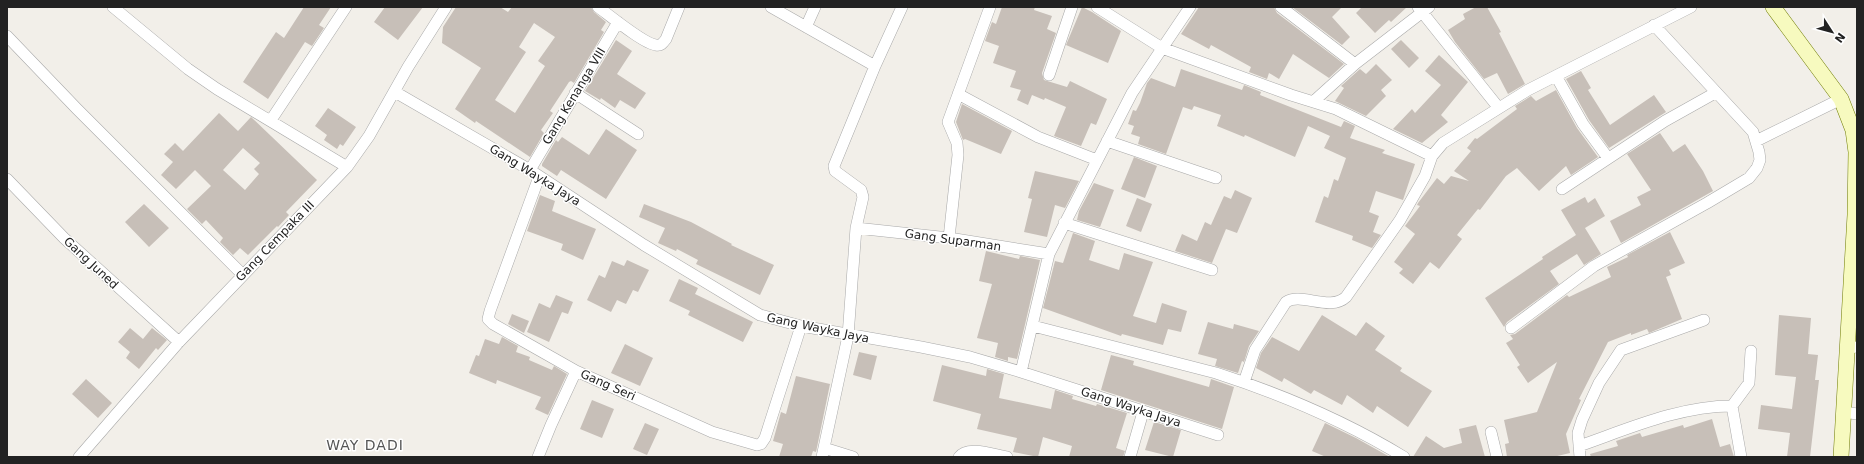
<svg xmlns="http://www.w3.org/2000/svg" width="1864" height="464" font-family="'DejaVu Sans',sans-serif">
<style>
.building{fill:#c7bfb8;fill-rule:evenodd}
.lines{fill:none;stroke-linecap:round;stroke-linejoin:round}
.street-casing{stroke:#a9a9a9;stroke-width:12}
.secondary-casing{stroke:#707d05;stroke-width:16}
.street{stroke:#fff;stroke-width:11}
.secondary{stroke:#f7fabf;stroke-width:15}
.labels{text-anchor:middle;dominant-baseline:central;stroke-width:3;stroke-linejoin:round;paint-order:stroke}
.street-label{font-size:12px;fill:#222;stroke:#fff}
.quarter-label{font-size:14px;letter-spacing:1px;fill:#555;stroke:#fff}
</style>
<rect width="100%" height="100%" fill="#f2efe9"/>
<path class="building" d="M304,7H331L319,25L324,28L312,46L305,42L268,99L243,82L276,32L284,38Z
M385,7H423L398,40L374,22Z
M456,7H500L508,12L512,7H591L594,12L606,22L601,30L604,32L574,83L571,81L569,82L550,111L553,113L541,130L544,133L530,157L476,121L475,123L455,109L481,68L442,43L443,27ZM534,23L555,37L538,61L545,66L515,113L495,100L526,52L519,47Z
M1002,7H1035L1034,10L1052,16L1047,29L1056,33L1042,73L1044,80L1067,87L1070,81L1107,99L1096,125L1091,123L1081,146L1054,136L1066,107L1045,98L1044,100L1032,95L1028,105L1017,100L1021,90L1010,87L1016,71L993,63L999,46L985,41L992,22L996,24Z
M1082,7L1092,12L1121,31L1108,63L1066,45Z
M1199,7H1274L1277,13L1344,64L1329,78L1293,54L1279,79L1269,73L1267,79L1249,72L1251,67L1211,45L1209,49L1181,34Z
M1292,7H1342L1332,17L1350,37L1342,45Z
M1362,7H1407L1391,22L1389,20L1375,33L1356,13Z
M1476,7H1487L1501,32L1499,33L1525,84L1508,94L1497,73L1484,79L1455,42L1448,30L1465,19L1463,14Z
M616,40L632,51L617,74L646,93L635,109L620,100L615,108L601,98L600,100L585,91Z
M1401,40L1419,58L1409,68L1391,49Z
M1439,55L1468,82L1441,115L1448,122L1422,143L1393,129L1412,109L1415,113L1441,85L1425,71Z
M1376,64L1392,80L1381,90L1386,96L1366,116L1335,101L1344,88L1341,86L1360,69L1366,74Z
M1181,69L1242,90L1244,85L1261,92L1260,95L1341,127L1344,121L1355,126L1350,138L1385,150L1382,153L1415,164L1403,200L1376,191L1369,212L1379,216L1373,232L1381,235L1372,248L1352,240L1353,236L1315,222L1324,196L1328,198L1334,179L1338,181L1346,158L1324,148L1330,136L1308,126L1295,157L1245,135L1244,137L1217,126L1221,115L1194,106L1192,110L1183,107L1166,154L1138,144L1140,137L1131,134L1134,126L1128,124L1133,110L1136,111L1140,103L1147,83L1151,78L1175,87Z
M1581,71L1591,88L1588,90L1610,125L1654,95L1666,112L1609,148L1589,120L1566,79Z
M1556,90L1577,128L1598,157L1571,175L1566,166L1539,191L1517,168L1506,176L1480,210L1478,209L1457,235L1462,239L1439,269L1430,262L1413,284L1399,273L1403,269L1394,262L1415,234L1405,226L1420,206L1417,205L1418,203L1437,178L1444,184L1451,176L1469,181L1454,171L1471,151L1467,148L1475,138L1477,139L1517,109L1515,106L1531,96L1536,101Z
M962,104L1012,131L1001,154L965,139L963,140L956,122Z
M328,108L356,127L343,146L340,144L337,149L324,140L327,135L315,126Z
M219,113L238,131L251,117L317,180L286,212L289,215L278,227L277,226L248,255L240,248L233,255L220,242L223,238L206,220L202,224L187,209L211,186L195,170L176,189L161,175L173,162L164,154L175,143L183,151ZM243,148L260,163L254,169L259,174L245,190L223,170Z
M606,129L637,150L606,199L561,170L557,176L542,166V164L556,140L558,142L562,137L589,155Z
M1660,133L1673,152L1685,144L1703,171L1713,191L1621,243L1610,221L1641,205L1637,197L1651,190L1627,154Z
M1134,157L1157,166L1145,198L1121,189Z
M1035,171L1079,181L1065,208L1055,205L1047,237L1024,232L1032,199L1028,198Z
M1094,183L1114,190L1100,227L1077,220L1079,211Z
M1235,190L1252,198L1237,233L1226,229L1212,263L1175,251L1182,234L1197,241L1205,222L1211,225L1224,196L1231,199Z
M540,195L555,201L552,211L596,229L583,260L561,250L563,244L527,231Z
M1585,197L1588,203L1595,198L1605,216L1585,228L1601,254L1584,265L1577,254L1550,271L1559,284L1507,322L1504,327L1485,298L1543,259L1542,257L1576,235L1561,210Z
M1137,198L1152,204L1141,232L1126,226Z
M144,204L169,228L149,247L125,222Z
M644,204L691,222L732,244L731,245L774,265L760,295L696,264L698,260L677,249L676,251L658,243L665,228L639,217Z
M1670,232L1685,263L1669,270L1671,275L1666,277L1682,319L1649,333L1647,329L1631,335V333L1608,342L1579,399L1581,400L1566,434L1570,453L1553,457H1507L1505,444L1509,443L1504,420L1537,412L1557,362L1528,383L1517,367L1520,365L1506,343L1513,339L1510,335L1515,334L1567,295L1569,297L1611,277L1607,267L1628,257L1627,255Z
M1073,233L1095,241L1089,260L1119,270L1124,253L1153,262L1133,316L1156,323L1162,303L1187,311L1181,332L1168,329L1163,345L1122,334L1121,336L1043,308L1055,261L1063,263Z
M986,251L1019,259L1020,256L1040,260L1017,359L1008,357V361L995,357L998,343L977,338L992,284L979,281Z
M627,260L649,270L638,292L633,290L626,304L617,300L611,312L587,300L599,275L605,278L612,261L624,266Z
M679,279L698,288L695,294L753,322L743,342L688,315L690,311L669,301Z
M556,295L573,302L568,314L562,312L549,342L527,332L539,303L550,308Z
M512,314L529,321L524,333L508,324Z
M1322,315L1356,336L1366,322L1385,336L1375,350L1402,368L1400,371L1432,391L1408,427L1377,406L1373,413L1347,395L1342,405L1314,390L1311,394L1284,378L1282,382L1256,368L1261,353L1272,337L1299,351Z
M1779,315L1811,318L1808,354L1818,355L1815,380H1819L1810,457H1787L1790,433L1758,429L1761,405L1792,409L1796,377L1775,375Z
M1208,322L1233,329L1234,324L1259,331L1249,346L1244,362L1242,361L1238,373L1215,366L1217,359L1198,354Z
M130,328L143,339L152,328L167,340L158,350L156,348L139,369L126,358L130,352L118,342Z
M502,337L518,346L516,352L530,357L529,360L552,370L554,366L567,374L548,415L535,409L541,397L497,380L496,384L469,373L476,355L479,356L485,339L499,344Z
M625,344L653,358L640,386L611,373Z
M859,352L877,356L871,380L853,375Z
M1111,355L1134,361L1133,365L1209,387L1211,379L1234,387L1222,429L1101,390Z
M942,365L986,376L987,369L1004,374L999,398L1051,409L1055,390L1073,396L1072,399L1096,406L1097,404L1127,413L1116,448L1125,451L1123,457H1069L1072,446L1043,437L1038,457L1013,452L1017,438L977,429L981,414L933,401Z
M796,376L830,384L816,452L813,451L811,457H779L783,444L773,441L781,412L786,414Z
M86,379L112,403L98,418L72,394Z
M592,400L614,409L602,438L580,429Z
M1712,419L1720,447L1730,444L1734,457H1591L1590,454L1618,446L1616,441L1640,433L1642,437L1683,425L1684,428Z
M1154,422L1181,430L1173,457L1145,450Z
M645,423L659,429L647,455L633,449Z
M1325,423L1356,438L1390,457H1326L1312,451Z
M1476,425L1485,457H1413L1426,436L1444,448L1462,443L1459,429Z"/>
<g class="lines">
<g class="street-casing">
<path id="street" d="M113,7L188,69L217,89L347,167
M598,7C609,15 644,44 656,45C661,46 663,43 666,39L679,7
M771,7L875,66
M1097,7L1162,48L1291,95L1336,109L1432,156
M1281,7L1355,64
M1418,7L1498,107
M806,27L815,7
M7,36L77,109L243,275
M1049,75L1072,7
M1556,76L1583,124L1608,158
M395,92L530,170L644,245L760,315L801,326L921,347L970,357L1021,372L1218,435
M575,93L638,134
M958,94L1038,137L1097,160
M1314,101L1355,64L1429,7
M271,120L346,7
M1107,141L1216,178
M1756,141L1841,99
M530,170L618,22
M539,177L490,311L488,319L493,324L576,371L712,432L757,445L761,444L765,438L801,326
M7,179L64,238L179,342
M1562,189L1665,121L1715,93
M1064,223L1212,270
M856,228L949,238L1049,254
M949,238L958,155L957,143L948,122L990,7
M1033,326L1216,373C1281,394 1345,421 1404,457
M1511,328L1594,266L1707,203L1749,178L1757,168L1760,160L1759,152L1753,132L1654,25
M1847,348L1857,347
M1021,372L1049,254L1132,93L1190,7
M1244,382L1255,350L1286,302C1301,292 1330,312 1346,297L1400,220L1425,176L1432,156L1443,143L1528,90L1691,7
M1732,406L1749,383L1751,351
M1844,412L1857,414
M1491,432L1497,457
M1579,446C1628,429 1679,406 1732,406L1741,457
M824,448L853,457
M79,457L179,342L347,167L369,136L408,67L446,7
M538,457L551,425L576,371
M822,457L848,336L856,228L863,197L861,190L835,171L834,166L875,66L902,7
M959,457C968,445 994,455 1007,457
M1130,457L1143,412
M1580,457L1578,433L1582,420L1599,383L1621,350L1704,320"/>
</g>
<g class="secondary-casing">
<path id="secondary" d="M1773,7L1841,99L1853,130L1856,152L1855,215L1841,457"/>
</g>
<use href="#street" class="street"/>
<use href="#secondary" class="secondary"/>
</g>
<g class="labels">
<g class="street-label">
<text transform="translate(574 96) rotate(-59)">Gang Kenanga VIII</text>
<text transform="translate(535 175) rotate(32)">Gang Wayka Jaya</text>
<text transform="translate(953 240) rotate(8)">Gang Suparman</text>
<text transform="translate(275 241) rotate(-46)">Gang Cempaka III</text>
<text transform="translate(91 263) rotate(43)">Gang Juned</text>
<text transform="translate(818 328) rotate(12)">Gang Wayka Jaya</text>
<text transform="translate(608 385) rotate(24)">Gang Seri</text>
<text transform="translate(1131 407) rotate(18)">Gang Wayka Jaya</text>
</g>
<g class="quarter-label">
<text x="365" y="445">WAY DADI</text>
</g>
</g>
<rect width="1864" height="464" fill="none" stroke="#222222" stroke-width="16"/>
<g transform="translate(1832 32) rotate(126)" stroke="#ffffff" stroke-width="3" paint-order="stroke">
<path d="M0-3L7 15L0 10L-7 15Z" fill="#222222"/>
<text y="-6" font-size="11" font-weight="bold" text-anchor="middle" fill="#222222">N</text>
</g>
</svg>
